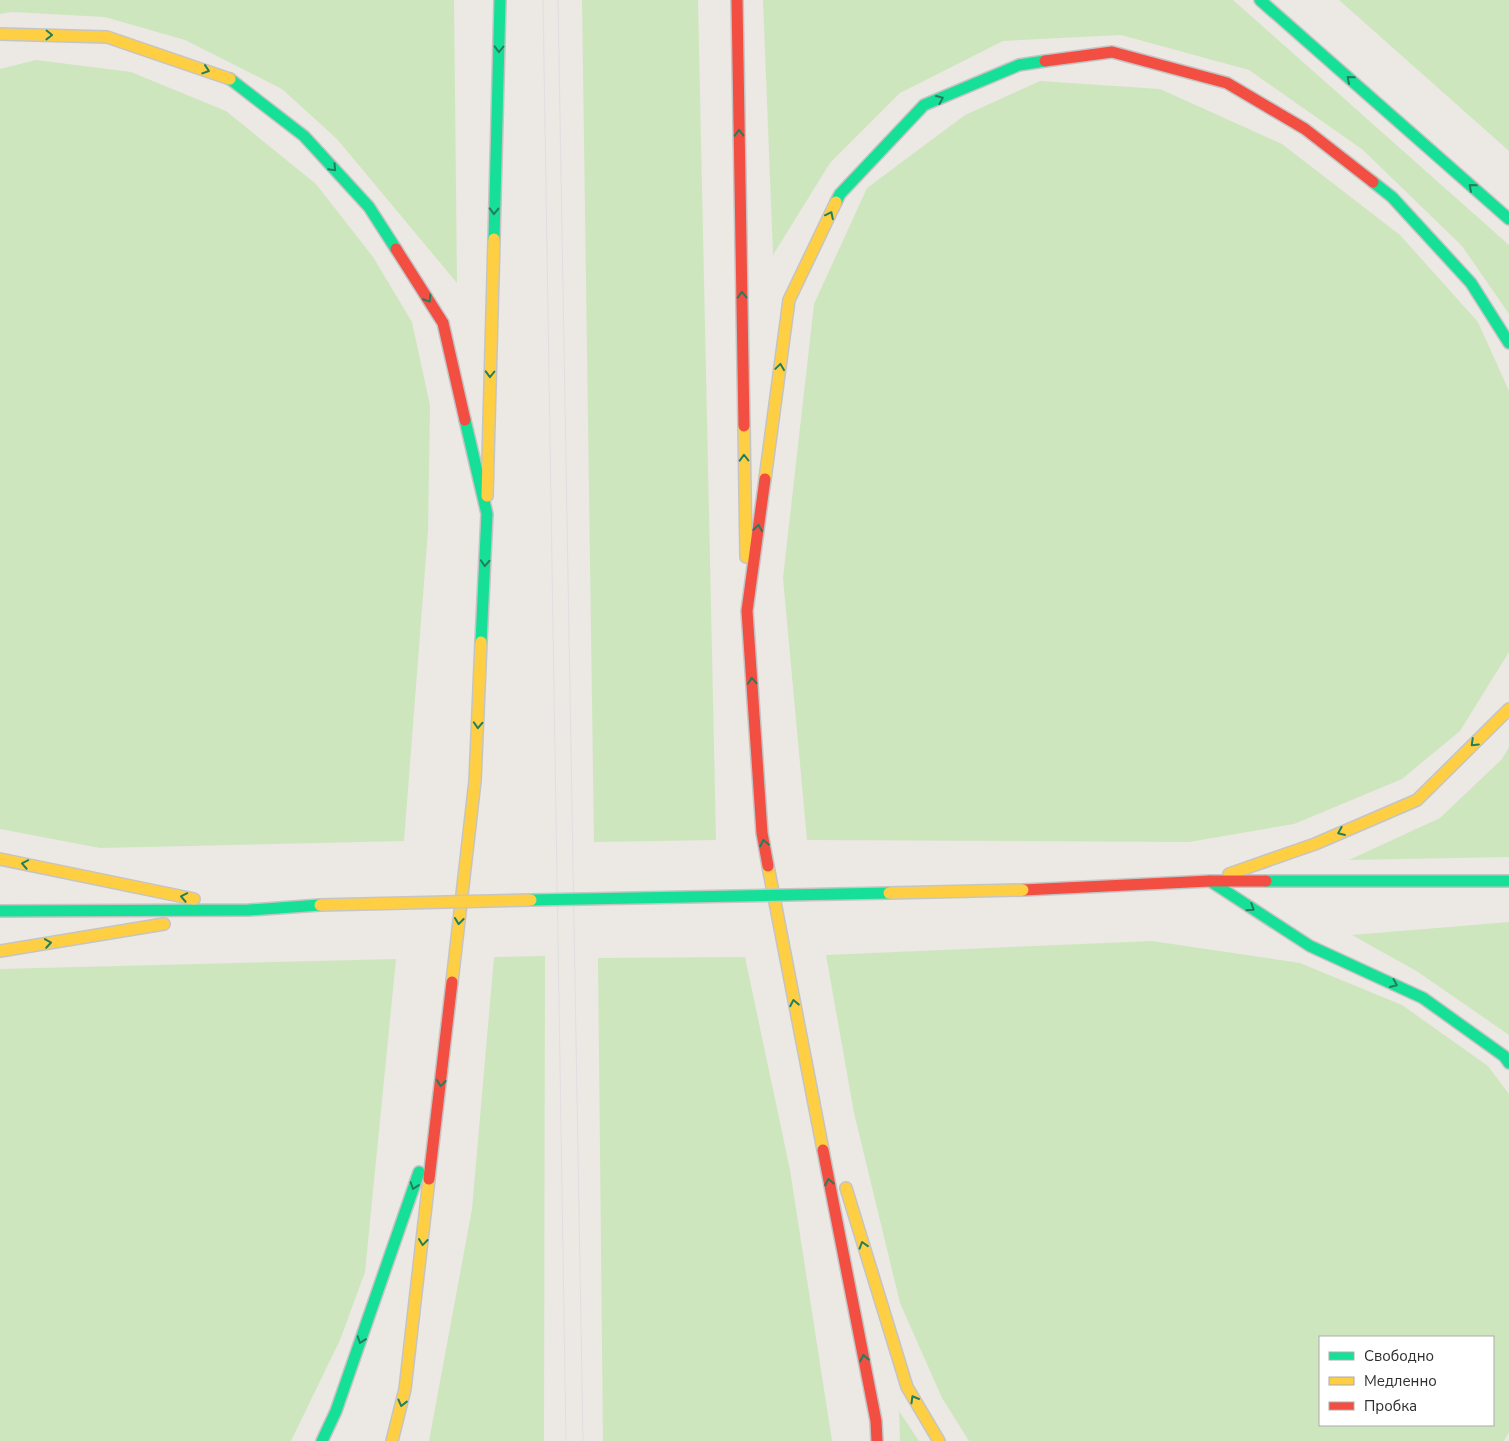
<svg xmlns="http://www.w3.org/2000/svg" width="1509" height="1441" font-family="'Nunito Sans',sans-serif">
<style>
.green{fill:#cee6be;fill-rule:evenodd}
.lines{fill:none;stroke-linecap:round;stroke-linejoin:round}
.fast-casing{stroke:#c5c4c5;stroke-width:14}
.slow-casing{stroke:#c5c4c5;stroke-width:14}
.jam-casing{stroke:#c5c4c5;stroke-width:14}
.fast{stroke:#16e098;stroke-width:11}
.slow{stroke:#ffcf43;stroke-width:11}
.jam{stroke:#f24e42;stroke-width:11}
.tram{stroke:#dfdfe1;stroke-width:1}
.fast-bridge-casing{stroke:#c6c5c4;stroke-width:14;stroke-linecap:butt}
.slow-bridge-casing{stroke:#c6c5c4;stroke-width:14;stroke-linecap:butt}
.fast-bridge{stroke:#16e098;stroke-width:11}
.slow-bridge{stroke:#ffcf43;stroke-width:11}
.oneway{stroke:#237e5e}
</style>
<rect width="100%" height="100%" fill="#ece8e4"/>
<path class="green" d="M0,0H454L457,283L337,139L282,89L185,40L105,17L11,12L0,14Z
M582,0H698L716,840L594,842Z
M763,0H1233L1509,245V314L1462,246L1363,150L1249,70L1121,35L1003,41L900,93L830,163L773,255Z
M1339,0H1509V151Z
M36,60L131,72L226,111L316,184L373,257L412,322L430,405L428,531L404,841L100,848L0,829V69Z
M1040,81L1160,89L1282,144L1400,235L1478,322L1509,391V652L1460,731L1402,779L1294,824L1189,842L807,840L783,578L814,304L867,188L965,115Z
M1509,747V857L1349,860L1440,818L1502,759Z
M1509,922V1035L1418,972L1352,935Z
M1152,941L1300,963L1402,1005L1488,1066L1509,1094V1432L1504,1441H969L942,1398L900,1303L854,1113L826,955ZM1320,1337H1493V1425H1320Z
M545,956L544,1441H429L472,1209L494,957Z
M745,957L790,1170L832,1441H603L598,958Z
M396,959L365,1272L340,1340L291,1441H0V969Z
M899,1411L919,1441H900Z"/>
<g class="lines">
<g class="fast-casing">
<path id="fast" d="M1260,0L1509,219
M230,79L304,136L369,207L396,249
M1373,182L1392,197L1471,283L1509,343
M836,202L840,194L924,105L1019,65L1045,61
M494,239L500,0
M465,420L487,514L481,642
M1210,881L1310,946L1423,998L1504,1056L1509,1063
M1266,881H1509
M0,911L249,910L320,905
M322,1441L336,1411L419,1172"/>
</g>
<g class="slow-casing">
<path id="slow" d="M0,34L107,37L230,79
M744,426L746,557
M765,479L789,300L836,202
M487,496L494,239
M0,859L194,899
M768,866L823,1150
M1229,874L1315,844L1417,800L1509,709
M0,951L164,924
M452,982L475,781L481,642
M846,1188L907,1387L939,1441
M392,1441L405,1389L429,1179"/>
</g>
<g class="jam-casing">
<path id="jam" d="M737,0L744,426
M1045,61L1112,52L1227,83L1305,129L1373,182
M396,249L443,323L465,420
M765,479L747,611L762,833L768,866
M1023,890L1210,881H1266
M823,1150L876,1421L877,1441
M429,1179L452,982"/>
</g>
<use href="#fast" class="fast"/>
<use href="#slow" class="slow"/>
<use href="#jam" class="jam"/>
<path class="tram" d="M543,0L566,1441
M558,0L583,1441"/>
<g class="fast-bridge-casing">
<path id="fast-bridge" d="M531,900L889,893"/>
</g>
<g class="slow-bridge-casing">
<path id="slow-bridge" d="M889,893L1023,890
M320,905L531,900"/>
</g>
<use href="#fast-bridge" class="fast-bridge"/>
<use href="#slow-bridge" class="slow-bridge"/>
</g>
<defs><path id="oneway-chevron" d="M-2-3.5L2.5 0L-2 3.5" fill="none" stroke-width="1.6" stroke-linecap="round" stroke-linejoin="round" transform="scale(1.25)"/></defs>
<g class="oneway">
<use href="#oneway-chevron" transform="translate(49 35) rotate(1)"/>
<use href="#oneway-chevron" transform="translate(499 49) rotate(91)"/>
<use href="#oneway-chevron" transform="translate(206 70) rotate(18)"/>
<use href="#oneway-chevron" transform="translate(1350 79) rotate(-139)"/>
<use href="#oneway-chevron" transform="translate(940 99) rotate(-23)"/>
<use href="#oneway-chevron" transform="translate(739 133) rotate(-91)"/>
<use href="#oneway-chevron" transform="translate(333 168) rotate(47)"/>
<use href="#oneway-chevron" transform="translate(1472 187) rotate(-139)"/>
<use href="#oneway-chevron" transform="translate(494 211) rotate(91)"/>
<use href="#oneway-chevron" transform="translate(830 215) rotate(-64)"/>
<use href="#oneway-chevron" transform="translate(742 295) rotate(-91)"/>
<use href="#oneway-chevron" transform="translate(428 299) rotate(57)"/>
<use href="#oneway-chevron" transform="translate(780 367) rotate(-82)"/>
<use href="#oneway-chevron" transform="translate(490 374) rotate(91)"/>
<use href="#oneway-chevron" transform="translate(744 458) rotate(-91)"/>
<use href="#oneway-chevron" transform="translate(758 528) rotate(-82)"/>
<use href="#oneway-chevron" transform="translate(485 563) rotate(93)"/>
<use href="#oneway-chevron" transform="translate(752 681) rotate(-94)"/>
<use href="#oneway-chevron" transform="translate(478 725) rotate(93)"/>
<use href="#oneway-chevron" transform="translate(1474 743) rotate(136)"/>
<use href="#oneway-chevron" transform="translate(1341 832) rotate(157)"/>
<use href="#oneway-chevron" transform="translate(764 843) rotate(-101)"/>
<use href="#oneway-chevron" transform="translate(25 864) rotate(-169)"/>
<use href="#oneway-chevron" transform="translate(184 897) rotate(-169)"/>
<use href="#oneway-chevron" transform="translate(1251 908) rotate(33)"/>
<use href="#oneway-chevron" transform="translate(459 921) rotate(96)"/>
<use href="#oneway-chevron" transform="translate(48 943) rotate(-9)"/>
<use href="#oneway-chevron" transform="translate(1394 984) rotate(24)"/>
<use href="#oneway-chevron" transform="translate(794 1003) rotate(-101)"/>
<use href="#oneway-chevron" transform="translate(441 1083) rotate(96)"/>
<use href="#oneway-chevron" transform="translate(829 1182) rotate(-101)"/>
<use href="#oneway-chevron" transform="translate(414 1186) rotate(109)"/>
<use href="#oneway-chevron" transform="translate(423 1242) rotate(97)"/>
<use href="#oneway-chevron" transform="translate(863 1245) rotate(-107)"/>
<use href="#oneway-chevron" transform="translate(361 1340) rotate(109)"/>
<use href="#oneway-chevron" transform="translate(864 1358) rotate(-101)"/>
<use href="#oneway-chevron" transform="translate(914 1399) rotate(-120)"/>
<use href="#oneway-chevron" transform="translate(402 1403) rotate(104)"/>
</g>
<rect x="1319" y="1336" width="175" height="90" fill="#ffffff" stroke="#ababab"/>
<rect x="1329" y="1352" width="25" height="8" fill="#16e098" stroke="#ababab"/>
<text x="1364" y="1361" font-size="15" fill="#2e2e2e">Свободно</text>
<rect x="1329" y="1377" width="25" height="8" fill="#ffcf43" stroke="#ababab"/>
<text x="1364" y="1386" font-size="15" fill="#2e2e2e">Медленно</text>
<rect x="1329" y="1402" width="25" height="8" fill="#f24e42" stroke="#ababab"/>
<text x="1364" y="1411" font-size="15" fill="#2e2e2e">Пробка</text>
</svg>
